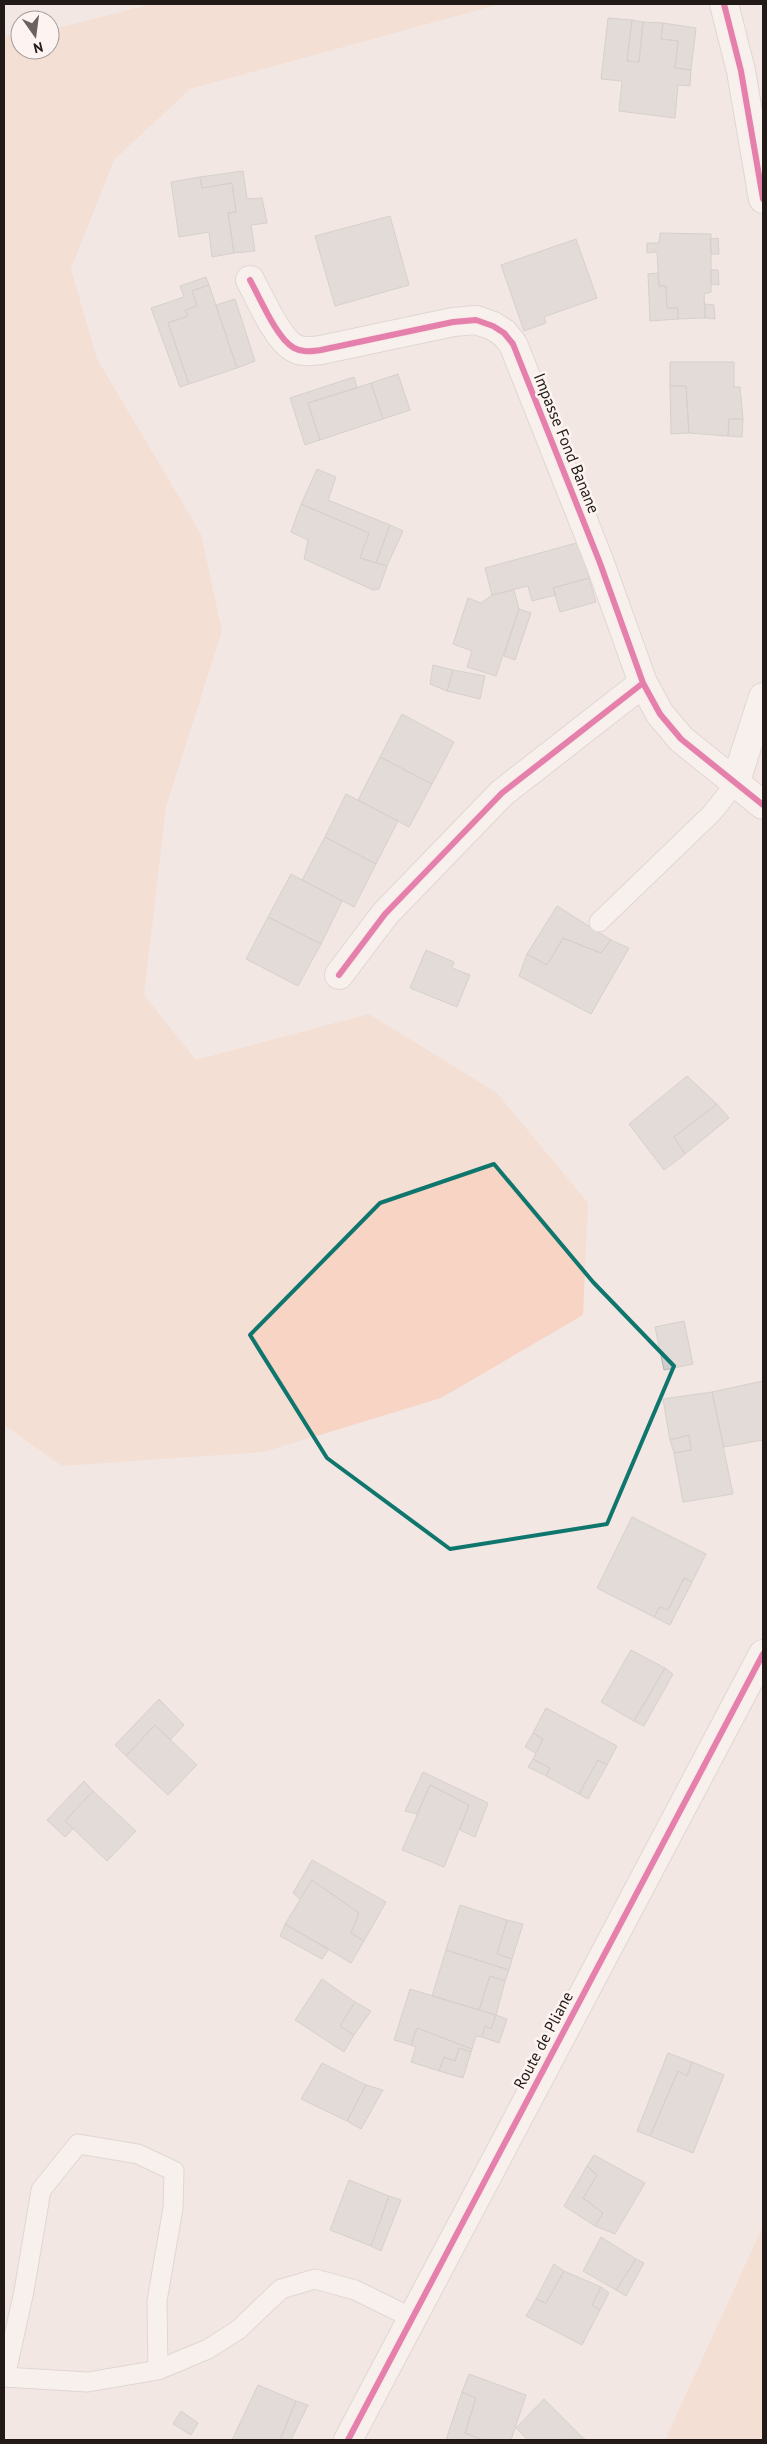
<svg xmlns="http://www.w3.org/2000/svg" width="767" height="2444" font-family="'PT Sans',sans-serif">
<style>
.green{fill:#f7d4c4}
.building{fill:#cecdcc;stroke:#b4b3b3}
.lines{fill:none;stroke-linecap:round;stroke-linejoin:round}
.service-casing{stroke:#cbc2be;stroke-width:21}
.minor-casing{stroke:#cbc2be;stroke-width:30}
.tertiary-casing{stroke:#cbc2be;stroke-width:30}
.service{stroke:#fdfbfb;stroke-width:19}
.minor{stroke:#fdfbfb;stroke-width:28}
.tertiary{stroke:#fdfbfb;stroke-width:28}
.cycleway-casing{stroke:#fdf4f1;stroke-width:9}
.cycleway{stroke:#d6006c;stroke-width:6}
.marked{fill:none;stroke:#0f766e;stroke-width:4;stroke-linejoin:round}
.labels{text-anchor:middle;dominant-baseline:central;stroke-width:5;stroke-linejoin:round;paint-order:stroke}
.street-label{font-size:16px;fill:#211a17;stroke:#fdf4f1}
</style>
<rect width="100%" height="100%" fill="#f2e7e2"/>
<path class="green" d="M152,4H500L190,89L114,160L71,269L97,359L201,534L222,631L166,807L144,995L196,1060L369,1014L497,1093L588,1203L583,1315L441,1398L264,1452L62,1466L4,1425V37L20,34V50H50V30Z
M763,2226V2440H665Z"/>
<path class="building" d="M608,18L632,20L627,61L639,62L643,22L663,23L661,39L678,41L675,68L691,70L690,86L678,85L675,118L619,111L622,81L601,79Z
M632,20L643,22L639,62L627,61Z
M663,23L696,28L691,70L675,68L678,41L661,39Z
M243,171L247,199L262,198L267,223L251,225L255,251L234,253L228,213L236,212L232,183L202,188L200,177Z
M200,177L202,188L232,183L236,212L228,213L234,253L212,257L209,232L179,237L171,182Z
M390,216L409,285L335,306L315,236Z
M660,233L711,234V292L704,294L705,318L678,319V308H667L666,286H659L657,252L647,253V243H659Z
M718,238L719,254H711L710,239Z
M576,239L597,298L544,317L546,323L524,331L501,265Z
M711,270H718L719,285L711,284Z
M658,273L659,286H666L667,308H678V319L650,321L648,274Z
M206,277L209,285L192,291L197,306L185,310L188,316L168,323L189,384L180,387L151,308L184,297L180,286Z
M209,285L237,368L189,384L168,323L188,316L185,310L197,306L192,291Z
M235,299L255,361L237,368L216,305Z
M705,304L714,305L715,319L705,318Z
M670,362H734V387H740L743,419H729L728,436L689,433L686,386H670Z
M398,374L410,410L383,419L371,383Z
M354,377L357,388L308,403L320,440L305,445L290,398Z
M371,383L383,419L320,440L308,403Z
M670,386H686L689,433L671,434Z
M729,419H743L742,437L728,436Z
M317,469L336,477L328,500L390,525L376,563L360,558L369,533L301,504Z
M301,504L369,533L360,558L387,566L379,589L373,590L304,559L308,540L291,532Z
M390,525L403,531L387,566L376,563Z
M580,542L589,578L553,588L556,595L532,601L528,586L492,595L485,568Z
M589,578L596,602L560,612L553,588Z
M514,590L519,609L496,676L467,667L472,651L453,644L468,598L481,603L492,595Z
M519,609L531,613L515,660L504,656Z
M433,665L453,670L447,691L430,684Z
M453,670L485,676L480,699L447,691Z
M402,714L454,742L432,784L380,757Z
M380,757L432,784L409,827L358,800Z
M346,794L398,821L376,864L325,837Z
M325,837L376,864L354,907L302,880Z
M291,874L342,901L321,944L268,917Z
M557,906L611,940L601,953L563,938L547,965L527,954Z
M268,917L321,944L298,986L246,959Z
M563,938L601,953L611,940L629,948L591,1014L519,976L527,954L547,965Z
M426,950L454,962L452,968L470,975L457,1007L410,988Z
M687,1076L717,1104L674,1137L685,1154L664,1170L629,1124Z
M717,1104L729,1118L685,1154L674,1137Z
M684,1321L693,1364L664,1370L655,1327Z
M763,1381V1440L724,1447L712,1392Z
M712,1392L733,1494L683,1502L674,1453L691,1450L689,1435L670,1440L663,1399Z
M689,1435L691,1450L674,1453L670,1440Z
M632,1517L706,1554L692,1582L684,1578L668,1610L660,1607L654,1617L597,1588Z
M684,1578L692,1582L670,1625L654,1617L660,1607L668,1610Z
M631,1650L665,1668L634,1721L601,1702Z
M665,1668L673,1674L644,1726L634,1721Z
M159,1699L184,1725L170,1740L155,1725L126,1756L115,1745Z
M546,1708L617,1746L607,1765L598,1760L579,1794L546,1776L550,1768L533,1759L543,1739L533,1733Z
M155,1725L197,1765L168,1795L126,1756Z
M533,1733L543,1739L536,1753L525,1747Z
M533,1759L550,1768L546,1776L528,1767Z
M598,1760L607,1765L588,1799L579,1794Z
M423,1772L488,1803L475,1837L460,1830L469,1805L430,1785L417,1814L405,1811Z
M84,1781L93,1791L65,1821L73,1829L65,1837L47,1820Z
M430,1785L469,1805L444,1867L402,1850Z
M93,1791L136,1831L107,1861L65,1821Z
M312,1860L386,1902L364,1941L351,1933L359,1913L312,1880L300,1899L293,1893Z
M312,1880L359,1913L351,1933L364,1941L351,1963L285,1924Z
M460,1905L507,1920L497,1954L512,1959L509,1970L446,1950Z
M507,1920L523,1924L512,1959L497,1954Z
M285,1924L329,1949L322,1959L280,1936Z
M446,1950L509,1970L505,1981L490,1976L479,2010L432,1996Z
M490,1976L505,1981L496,2015L479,2010Z
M322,1979L355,2002L340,2026L354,2035L344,2052L295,2020Z
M410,1989L496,2015L491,2029L485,2026L482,2037L476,2036L472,2049L417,2028L411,2045L394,2040Z
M355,2002L371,2011L354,2035L340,2026Z
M496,2015L507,2019L499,2043L482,2037L485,2026L491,2029Z
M417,2028L472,2049L471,2052L459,2048L455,2061L444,2057L439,2071L411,2062L416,2047L411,2045Z
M459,2048L471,2052L463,2078L439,2071L444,2057L455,2061Z
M668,2053L692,2062L687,2076L678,2071L650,2136L637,2131Z
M692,2062L724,2075L693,2153L650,2136L678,2071L687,2076Z
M322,2063L366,2085L347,2121L301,2099Z
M366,2085L383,2090L361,2129L347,2121Z
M594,2155L645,2183L615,2234L595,2226L603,2213L583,2198L597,2175L587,2166Z
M587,2166L597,2175L583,2198L603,2213L595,2226L564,2206Z
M349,2180L389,2196L371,2246L330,2230Z
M389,2196L401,2200L381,2251L371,2246Z
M601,2237L636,2259L616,2290L583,2271Z
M636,2259L644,2263L626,2296L616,2290Z
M554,2264L564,2271L546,2303L536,2299Z
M564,2271L601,2287L592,2305L600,2310L582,2345L526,2316L536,2299L546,2303Z
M601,2287L609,2293L600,2310L592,2305Z
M469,2374L526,2395L511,2440H483L465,2433L476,2398L462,2392Z
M258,2385L296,2401L280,2440H232Z
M462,2392L476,2398L465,2433L483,2440H446Z
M544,2399L581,2436L585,2439L528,2440L516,2428Z
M296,2401L308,2405L291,2440H280Z
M181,2411L198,2423L191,2435L173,2424Z"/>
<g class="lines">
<g class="service-casing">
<path id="service" d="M599,922L712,813L735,784
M4,2377L88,2382L158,2370L208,2349L238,2330L281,2289L315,2279L355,2290L412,2318
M5,2377L24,2291L41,2190L78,2144L138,2154L174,2171L173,2208L157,2301L158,2370"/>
</g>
<g class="minor-casing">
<path id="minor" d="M724,4L741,71L763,199
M250,280C260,298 277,339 294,348C303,353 312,351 321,350L453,322L476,320L493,326L504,333L513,344L600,563L643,683L660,714L681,739L763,805
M735,784L763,697
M339,975L385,914L502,793L643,683"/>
</g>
<g class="tertiary-casing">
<path id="tertiary" d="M348,2440L763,1654"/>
</g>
<use href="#service" class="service"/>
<use href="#minor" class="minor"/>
<use href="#tertiary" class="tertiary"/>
<g class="cycleway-casing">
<path id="cycleway" d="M724,4L741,71L763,199
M250,280C260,298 277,339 294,348C303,353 312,351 321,350L453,322L476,320L493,326L504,333L513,344L600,563L643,683L660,714L681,739L763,805
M339,975L385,914L502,793L643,683
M348,2440L763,1654"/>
</g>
<use href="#cycleway" class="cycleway"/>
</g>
<path d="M0 0H767V2444H0ZM494,1164L593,1282L674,1366L607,1524L450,1549L327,1458L250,1335L380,1203Z" fill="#f2e7e2" fill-opacity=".55" fill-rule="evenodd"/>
<path class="marked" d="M494,1164L593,1282L674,1366L607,1524L450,1549L327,1458L250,1335L380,1203Z"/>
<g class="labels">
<g class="street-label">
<text transform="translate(567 443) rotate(68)">Impasse Fond Banane</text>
<text transform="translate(543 2040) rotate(-62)">Route de Pliane</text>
</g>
</g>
<rect width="767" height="2444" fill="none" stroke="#211a17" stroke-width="10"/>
<g transform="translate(35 35) rotate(166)"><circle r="24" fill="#fdf4f1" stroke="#a59d9a"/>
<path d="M0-4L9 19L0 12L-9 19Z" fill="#6a625e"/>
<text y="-8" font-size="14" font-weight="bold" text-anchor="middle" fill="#211a17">N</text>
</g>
</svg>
